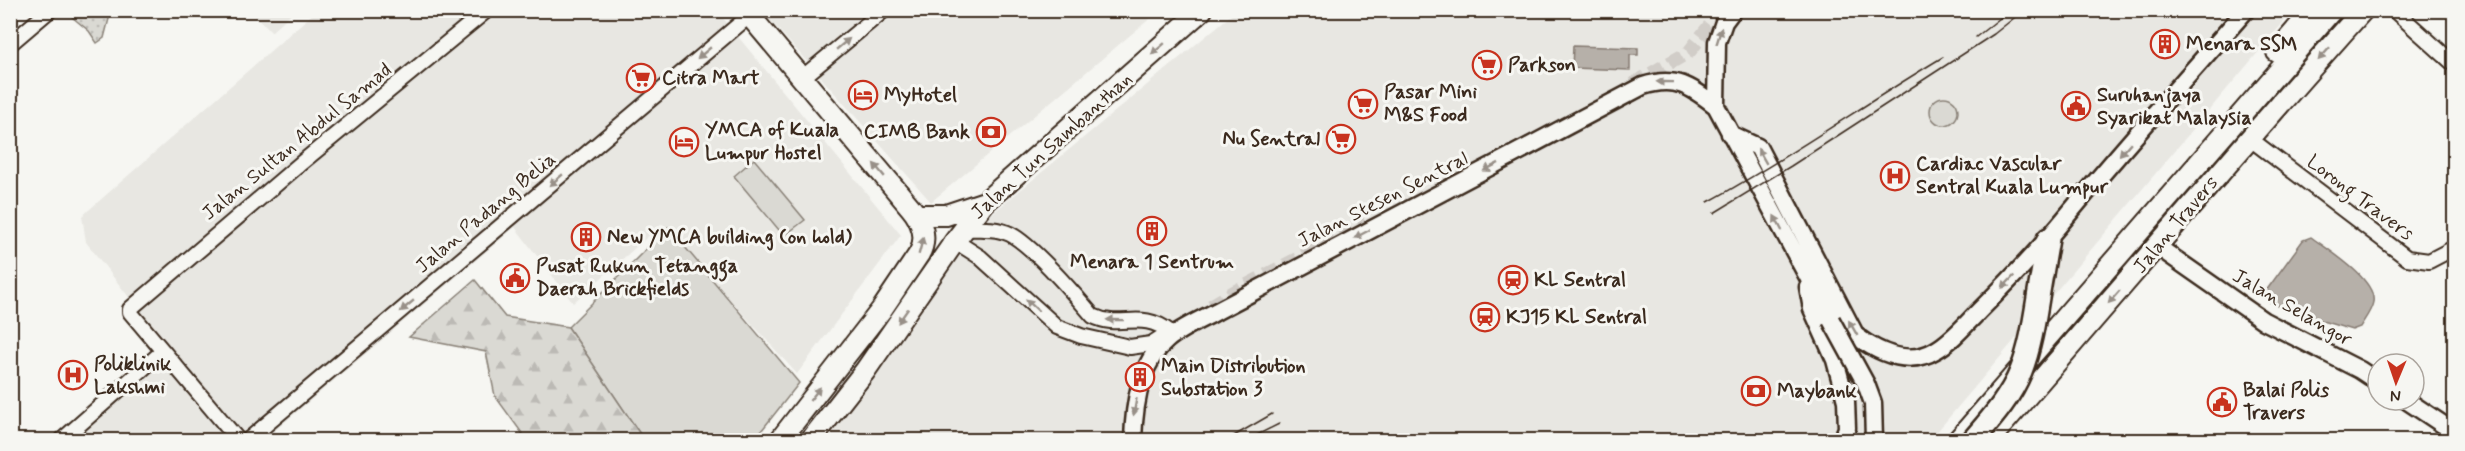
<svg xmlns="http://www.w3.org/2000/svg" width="2465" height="451" font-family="Mynerve,sans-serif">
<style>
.built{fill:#e8e7e2}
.green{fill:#dad9d3;stroke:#8a8278;stroke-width:1.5}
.forest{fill:url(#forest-firs);stroke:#8a8278;stroke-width:1.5}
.park{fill:url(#park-dots);stroke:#8a8278;stroke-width:1.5}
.water{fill:#b6b0a9;stroke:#857a71;stroke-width:1.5}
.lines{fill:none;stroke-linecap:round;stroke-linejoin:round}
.minor-tunnel{stroke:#d1cdc8;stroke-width:14;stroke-dasharray:14 7;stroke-linecap:butt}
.minor-casing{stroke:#3b2a1e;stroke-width:18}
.tertiary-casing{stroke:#3b2a1e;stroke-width:21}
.secondary-casing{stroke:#3b2a1e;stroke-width:24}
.primary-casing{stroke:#3b2a1e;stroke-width:26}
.minor{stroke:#f6f6f2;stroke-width:14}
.tertiary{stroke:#f6f6f2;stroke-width:16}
.secondary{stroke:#f6f6f2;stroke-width:20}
.primary{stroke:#f6f6f2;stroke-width:21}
.tram{stroke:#3b2a1e;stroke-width:1.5}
.tertiary-bridge-casing{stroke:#3b2a1e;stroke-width:21;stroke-linecap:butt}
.primary-bridge-casing{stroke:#3b2a1e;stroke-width:26;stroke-linecap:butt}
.tertiary-bridge{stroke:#f6f6f2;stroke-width:16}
.primary-bridge{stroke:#f6f6f2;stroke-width:21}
.oneway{fill:#989088}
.labels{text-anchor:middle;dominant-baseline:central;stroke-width:6;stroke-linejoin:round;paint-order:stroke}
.poi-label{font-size:20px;font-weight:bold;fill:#3b2a1e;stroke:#f6f6f2;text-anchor:start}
.street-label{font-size:20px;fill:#3b2a1e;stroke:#f6f6f2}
</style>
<defs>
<pattern id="forest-firs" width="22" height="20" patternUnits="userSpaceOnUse" patternTransform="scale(1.5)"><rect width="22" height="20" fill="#dad9d3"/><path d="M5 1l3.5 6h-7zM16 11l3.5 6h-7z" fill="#bcbab5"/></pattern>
<pattern id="park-dots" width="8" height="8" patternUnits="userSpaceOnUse" patternTransform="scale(1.5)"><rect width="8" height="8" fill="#dad9d3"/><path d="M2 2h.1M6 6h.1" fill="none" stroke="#bcbab5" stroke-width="1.8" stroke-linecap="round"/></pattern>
</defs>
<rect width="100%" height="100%" fill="#f6f6f2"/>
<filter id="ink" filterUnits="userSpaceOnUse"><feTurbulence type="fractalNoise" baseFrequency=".0167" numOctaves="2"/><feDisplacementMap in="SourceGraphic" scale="12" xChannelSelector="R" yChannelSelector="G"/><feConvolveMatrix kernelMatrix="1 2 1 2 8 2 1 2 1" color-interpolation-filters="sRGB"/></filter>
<g filter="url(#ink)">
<path class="built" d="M251,11H294L271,32Z
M316,11H717L901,235L797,374L662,224L573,303L515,227L267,437L269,440H61L170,350L86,242L82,216Z
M762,11H1159L931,202Z
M1236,11H2293L1930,440H825L988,217Z"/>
<path class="green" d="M1930 111a14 14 0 1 1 28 0a14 14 0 1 1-28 0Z
M754,159L805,220L784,236L734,176Z
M668,227L799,383L754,440H644L568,327Z"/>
<path class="forest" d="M475,280L505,317L568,327L644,440H527L495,396L486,352L409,337Z"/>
<path class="park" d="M85,11H111L104,38L97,43L89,31L72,17Z"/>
<path class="water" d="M1573,46L1638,48V55H1630V70L1572,68Z
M2311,237C2327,249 2377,280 2373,302C2372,310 2364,320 2360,327L2352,330L2289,311L2268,301L2266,291L2303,240Z"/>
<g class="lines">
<path class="minor-tunnel" d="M1633,84L1689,52L1722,10
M1211,306L1234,292L1366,223"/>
<g class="minor-casing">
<path id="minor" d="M2394,10L2454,64
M10,44L50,10
M802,78L884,10
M2249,138L2407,258L2429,261L2454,248
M963,229C978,229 996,227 1010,234C1032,245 1076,296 1093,316C1121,330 1141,309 1170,332
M955,241L980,257L1057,327L1081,336L1130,347L1151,344L1165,335
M62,440L163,351
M238,440L130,312V309L300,164L487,10
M248,440L749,16"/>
</g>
<g class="tertiary-casing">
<path id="tertiary" d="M1733,10L1724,22L1717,42L1716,106L1831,320
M1730,134L1758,147L1856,336C1879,353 1908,367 1936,350C1952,341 1966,324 1979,311C2010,280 2039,250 2066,217C2124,147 2186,78 2246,10
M2158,247L2264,321L2360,370L2378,382
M1808,287L1812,309L1835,360L1846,401L1847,428L1842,440
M2406,400L2454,432
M1133,440C1134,407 1139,363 1167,340C1181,328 1201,320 1217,311L1643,86C1675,75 1692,87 1716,106"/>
</g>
<g class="secondary-casing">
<path id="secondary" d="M745,10L911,208C922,221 928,239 919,254L882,309L780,440
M2277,52L2313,10
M917,215H946L985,202
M811,440L865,371L955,241L985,202L1202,10
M1958,440L2332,10
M1989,440C2114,297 2236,152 2363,10"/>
</g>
<g class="primary-casing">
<path id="primary" d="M2042,274L2048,239"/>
</g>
<use href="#minor" class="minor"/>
<use href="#tertiary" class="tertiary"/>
<use href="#secondary" class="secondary"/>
<use href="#primary" class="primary"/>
<path class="tram" d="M1976,37L2009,11
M1708,202C1789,158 1864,104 1943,57
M1714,213L1791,166L1994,34L2024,10
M1227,440L1272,414
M1247,440L1279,424"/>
<g class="tertiary-bridge-casing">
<path id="tertiary-bridge" d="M1831,320L1866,384L1873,403L1874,440"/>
</g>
<g class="primary-bridge-casing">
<path id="primary-bridge" d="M1973,440C1991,419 2010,398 2021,371C2033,341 2036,306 2042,274"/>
</g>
<use href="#tertiary-bridge" class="tertiary-bridge"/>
<use href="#primary-bridge" class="primary-bridge"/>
</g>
<defs><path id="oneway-solid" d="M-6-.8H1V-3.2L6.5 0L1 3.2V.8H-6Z" transform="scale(1.5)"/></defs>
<g class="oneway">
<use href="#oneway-solid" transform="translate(1719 36) rotate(-73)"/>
<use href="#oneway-solid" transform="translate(843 44) rotate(-40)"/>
<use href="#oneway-solid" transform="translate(1158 49) rotate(139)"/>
<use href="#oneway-solid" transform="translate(704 53) rotate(140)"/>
<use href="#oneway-solid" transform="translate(2324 54) rotate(132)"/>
<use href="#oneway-solid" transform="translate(1665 82) rotate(-179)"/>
<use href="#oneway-solid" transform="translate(2125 149) rotate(131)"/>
<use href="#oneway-solid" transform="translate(1762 156) rotate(-120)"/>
<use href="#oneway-solid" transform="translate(1491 167) rotate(153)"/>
<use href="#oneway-solid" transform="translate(879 170) rotate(-130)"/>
<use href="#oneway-solid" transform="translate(556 180) rotate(140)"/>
<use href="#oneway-solid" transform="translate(1778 223) rotate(-118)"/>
<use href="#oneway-solid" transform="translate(1362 234) rotate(152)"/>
<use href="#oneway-solid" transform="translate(921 246) rotate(-75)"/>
<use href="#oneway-solid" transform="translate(2008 282) rotate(134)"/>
<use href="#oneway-solid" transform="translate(2114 297) rotate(131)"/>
<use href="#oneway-solid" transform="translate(1032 305) rotate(-137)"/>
<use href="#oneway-solid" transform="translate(407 306) rotate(140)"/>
<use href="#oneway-solid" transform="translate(903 316) rotate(125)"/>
<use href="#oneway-solid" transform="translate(1115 320) rotate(-179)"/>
<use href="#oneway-solid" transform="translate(1853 328) rotate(-120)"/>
<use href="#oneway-solid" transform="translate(815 394) rotate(-52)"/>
<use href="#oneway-solid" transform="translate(1135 407) rotate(100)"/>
</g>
</g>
<defs>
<g id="building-ring" transform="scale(1.5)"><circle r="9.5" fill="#f6f6f2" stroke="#c8321e" stroke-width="1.5"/><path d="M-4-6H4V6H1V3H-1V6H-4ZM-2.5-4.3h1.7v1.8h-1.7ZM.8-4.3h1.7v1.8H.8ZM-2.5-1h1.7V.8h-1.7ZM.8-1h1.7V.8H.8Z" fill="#c8321e"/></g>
<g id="supermarket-ring" transform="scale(1.5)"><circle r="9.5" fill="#f6f6f2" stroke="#c8321e" stroke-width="1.5"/><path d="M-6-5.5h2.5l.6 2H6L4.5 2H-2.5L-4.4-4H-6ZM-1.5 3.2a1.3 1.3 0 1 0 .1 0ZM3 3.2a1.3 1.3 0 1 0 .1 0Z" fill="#c8321e"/></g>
<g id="hotel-ring" transform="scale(1.5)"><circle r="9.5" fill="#f6f6f2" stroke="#c8321e" stroke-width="1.5"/><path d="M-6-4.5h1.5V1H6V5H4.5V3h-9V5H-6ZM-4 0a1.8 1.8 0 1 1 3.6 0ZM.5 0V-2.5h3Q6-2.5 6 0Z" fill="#c8321e"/></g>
<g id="civic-ring" transform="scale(1.5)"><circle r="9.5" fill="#f6f6f2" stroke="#c8321e" stroke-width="1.5"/><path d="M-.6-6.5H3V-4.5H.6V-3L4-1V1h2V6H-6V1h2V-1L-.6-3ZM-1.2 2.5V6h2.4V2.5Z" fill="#c8321e"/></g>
<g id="bank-ring" transform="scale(1.5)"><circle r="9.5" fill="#f6f6f2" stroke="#c8321e" stroke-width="1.5"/><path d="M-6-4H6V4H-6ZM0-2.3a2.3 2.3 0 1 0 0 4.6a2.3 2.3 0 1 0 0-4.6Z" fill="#c8321e"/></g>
<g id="hospital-ring" transform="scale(1.5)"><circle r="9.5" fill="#f6f6f2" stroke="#c8321e" stroke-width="1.5"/><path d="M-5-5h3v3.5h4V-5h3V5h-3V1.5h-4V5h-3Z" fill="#c8321e"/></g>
<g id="station-ring" transform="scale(1.5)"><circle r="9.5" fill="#f6f6f2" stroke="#c8321e" stroke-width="1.5"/><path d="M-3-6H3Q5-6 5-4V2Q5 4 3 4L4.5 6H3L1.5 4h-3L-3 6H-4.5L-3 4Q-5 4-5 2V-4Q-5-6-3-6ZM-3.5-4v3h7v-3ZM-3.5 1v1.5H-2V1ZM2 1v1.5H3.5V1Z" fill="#c8321e"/></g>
</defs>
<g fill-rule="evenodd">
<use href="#building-ring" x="2165" y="44"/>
<use href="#supermarket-ring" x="1487" y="65"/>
<use href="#supermarket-ring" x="641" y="78"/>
<use href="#hotel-ring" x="863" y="95"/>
<use href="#supermarket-ring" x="1363" y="104"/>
<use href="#civic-ring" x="2076" y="106"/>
<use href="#bank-ring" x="991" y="132"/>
<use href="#supermarket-ring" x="1341" y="139"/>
<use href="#hotel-ring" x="684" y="142"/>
<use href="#hospital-ring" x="1895" y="176"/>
<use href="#building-ring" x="1152" y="231"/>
<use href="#building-ring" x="586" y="237"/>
<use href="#civic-ring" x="515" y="278"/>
<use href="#station-ring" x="1513" y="280"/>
<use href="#station-ring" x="1485" y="317"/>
<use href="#hospital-ring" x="73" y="375"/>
<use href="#building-ring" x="1140" y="377"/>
<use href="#bank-ring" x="1756" y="391"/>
<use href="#civic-ring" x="2222" y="402"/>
</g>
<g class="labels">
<g class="poi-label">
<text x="2186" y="44">Menara SSM</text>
<text x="1508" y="65">Parkson</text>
<text x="662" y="78">Citra Mart</text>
<text x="1384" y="92">Pasar Mini<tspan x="1384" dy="23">M&amp;S Food</tspan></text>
<text x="884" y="95">MyHotel</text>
<text x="2097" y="95">Suruhanjaya<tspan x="2097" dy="23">Syarikat Malaysia</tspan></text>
<text x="705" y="130">YMCA of Kuala<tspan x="705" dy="23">Lumpur Hostel</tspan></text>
<text x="970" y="132" text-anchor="end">CIMB Bank</text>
<text x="1320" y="139" text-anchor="end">Nu Sentral</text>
<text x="1916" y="164">Cardiac Vascular<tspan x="1916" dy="23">Sentral Kuala Lumpur</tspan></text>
<text x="607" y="237">New YMCA building (on hold)</text>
<text x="1152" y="262" text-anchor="middle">Menara 1 Sentrum</text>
<text x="536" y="266">Pusat Rukun Tetangga<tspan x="536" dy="23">Daerah Brickfields</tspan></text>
<text x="1534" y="280">KL Sentral</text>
<text x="1506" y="317">KJ15 KL Sentral</text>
<text x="94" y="364">Poliklinik<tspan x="94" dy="23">Lakshmi</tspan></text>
<text x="1161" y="366">Main Distribution<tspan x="1161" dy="23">Substation 3</tspan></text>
<text x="2243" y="390">Balai Polis<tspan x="2243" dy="23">Travers</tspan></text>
<text x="1777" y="391">Maybank</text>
</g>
<g class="street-label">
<text transform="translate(297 142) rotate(-39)">Jalan Sultan Abdul Samad</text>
<text transform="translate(1052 146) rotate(-42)">Jalan Tun Sambanthan</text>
<text transform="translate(2360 198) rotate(37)">Lorong Travers</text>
<text transform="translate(1383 200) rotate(-27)">Jalan Stesen Sentral</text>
<text transform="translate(486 213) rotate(-40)">Jalan Padang Belia</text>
<text transform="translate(2176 225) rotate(-50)">Jalan Travers</text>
<text transform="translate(2292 308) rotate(30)">Jalan Selangor</text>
</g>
</g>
<rect width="2465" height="451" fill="none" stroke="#f6f6f2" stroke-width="36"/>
<rect x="18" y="18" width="2429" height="415" fill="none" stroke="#3b2a1e" stroke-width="2" filter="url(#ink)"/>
<g transform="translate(2396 382) rotate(182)"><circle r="28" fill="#f6f6f2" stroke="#aba49d" stroke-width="1.5"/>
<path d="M0-4.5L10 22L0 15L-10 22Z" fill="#c8321e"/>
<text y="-9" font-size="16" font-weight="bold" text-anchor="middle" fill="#3b2a1e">N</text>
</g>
</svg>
